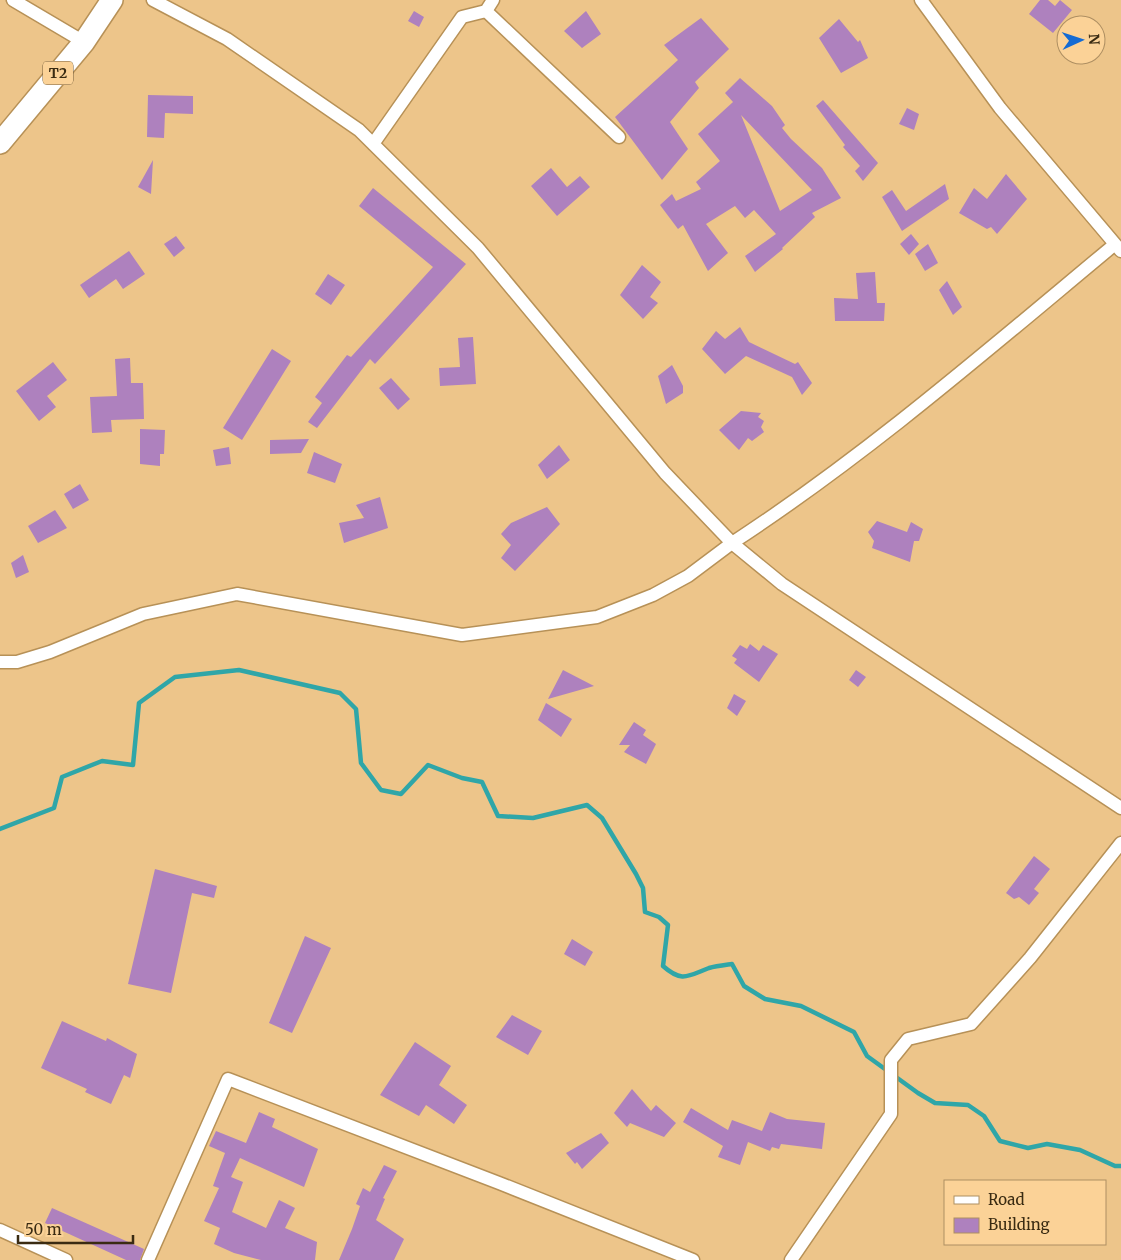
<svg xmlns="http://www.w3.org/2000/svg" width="1121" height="1260" font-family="Merriweather,serif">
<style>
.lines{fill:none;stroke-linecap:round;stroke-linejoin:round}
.stream{stroke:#2fa6a8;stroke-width:4.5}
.building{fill:#ae81be;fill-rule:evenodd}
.minor-casing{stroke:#b79157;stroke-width:15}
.trunk-casing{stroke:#b79157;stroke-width:24}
.minor{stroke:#fff;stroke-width:12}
.trunk{stroke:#fff;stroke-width:21}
.labels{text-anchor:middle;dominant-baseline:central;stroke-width:4.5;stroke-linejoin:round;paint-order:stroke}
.shield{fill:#fbd297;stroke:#745d3a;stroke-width:1}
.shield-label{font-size:14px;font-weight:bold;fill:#3a2b12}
</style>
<rect width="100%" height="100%" fill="#edc58a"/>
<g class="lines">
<path class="stream" d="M0,829L54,808L62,777L102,761L133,765L139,703L175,677L239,670L340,693L356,709L361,763L381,790L401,794L428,765L462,778L482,782L498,816L533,818L587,805L602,818L636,874L643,888L645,912L659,917L668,925L663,966C682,983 688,976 709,968C716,966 725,965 732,964L744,986L765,999L801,1006L854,1032L867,1056L918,1093L935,1103L968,1105L984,1116L1000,1141L1028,1148L1047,1144L1080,1150L1115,1166H1121"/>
</g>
<path class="building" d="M1040,0H1048L1055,6L1060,0L1072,10L1053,33L1029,14Z
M414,11L424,17L419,27L408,21Z
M586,11L601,34L582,48L564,31Z
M701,18L729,49L695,82L699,88L670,122L688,149L662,180L615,117L678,60L664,45Z
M839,19L858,42L860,40L868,58L841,73L819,38Z
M740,78L772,106L785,125L782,128L791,139L822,168L841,198L812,213L815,217L782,248L783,249L755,272L745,256L776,234L754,210L745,218L735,206L706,224L728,253L708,271L683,225L678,229L660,205L672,194L676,201L701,189L696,182L720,161L698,134L733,102L725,93ZM741,115L812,190L780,211Z
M148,95L193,96V114L165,113L164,138L147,137Z
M823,100L878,163L863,181L855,171L860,166L843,147L845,145L816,106Z
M907,108L919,114L914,130L899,124Z
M153,160L151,194L138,187Z
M551,168L567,187L580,176L590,187L557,216L531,186Z
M1006,174L1027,199L997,234L991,227L987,229L959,213L974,188L987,199Z
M945,184L949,199L902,231L882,197L892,190L906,211Z
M373,188L466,264L375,364L370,359L317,428L308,422L322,403L315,397L347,355L351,357L433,267L359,206Z
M911,234L919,244L909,255L900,244Z
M176,236L185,248L174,257L164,244Z
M928,244L938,263L925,271L915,254Z
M129,251L145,274L123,289L116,279L89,298L80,285Z
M642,265L661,282L650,297L658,303L643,319L620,295Z
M875,272L877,303H885L884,321H835L834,298L858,299L856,273Z
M328,274L345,285L331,305L315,294Z
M947,281L962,307L953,315L939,290Z
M740,327L749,342L795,364L798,362L812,383L802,395L792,377L746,356L725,374L702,349L716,331L725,339Z
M473,337L476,384L440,386L439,368L460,367L458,338Z
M272,349L291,361L242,440L223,428Z
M130,358L131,383H143L144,419L111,420L112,432L92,433L90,397L117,396L115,359Z
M53,362L67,380L47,396L56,407L39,421L16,391Z
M672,365L683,386V393L666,404L658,376Z
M391,378L410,399L398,410L379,388Z
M741,411L761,413L758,417L764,421L761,427L764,432L752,441L748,438L739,450L719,430Z
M140,429L165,430L164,454H160V466L140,464Z
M309,439L301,453L270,454V440Z
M559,445L570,460L547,479L538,465Z
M229,447L231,464L216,466L213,450Z
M314,452L342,464L335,483L307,473Z
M80,484L89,500L73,509L64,494Z
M380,497L388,528L344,543L339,523L364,518L356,505Z
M547,507L560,524L515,571L501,558L511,545L501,534L511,523Z
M55,510L67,528L38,543L28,526Z
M877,521L907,532L911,522L923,529L919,541H914L910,562L872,548L874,541L868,532Z
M23,555L29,572L16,578L11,563Z
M750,644L759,651L763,645L778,654L759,682L734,663L737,659L732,656L740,645L747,649Z
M563,670L594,686L548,699Z
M856,670L866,677L858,687L849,680Z
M734,694L746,701L737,716L727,708Z
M546,703L572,719L561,737L538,720Z
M634,722L646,730L643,735L656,744L646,764L624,752L630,745H619Z
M1034,856L1050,869L1034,889L1039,893L1029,905L1019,897L1014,899L1006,893Z
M155,869L217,886L214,898L192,893L171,993L128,984Z
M305,936L331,948L292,1033L269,1023Z
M572,939L593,952L585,966L564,954Z
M512,1015L542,1031L528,1055L496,1037Z
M62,1021L106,1041L107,1038L137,1054L130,1078L124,1075L111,1104L85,1092L87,1089L41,1068Z
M415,1042L451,1066L439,1085L467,1105L454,1124L426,1105L419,1116L380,1095Z
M632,1089L651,1111L656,1105L676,1123L664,1137L630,1123L627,1127L614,1113Z
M691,1108L728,1130L732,1120L762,1131L770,1112L787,1119L825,1123L822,1149L781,1144L779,1149L772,1147L770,1151L748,1142L740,1165L718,1157L723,1146L683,1122Z
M259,1112L275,1119L272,1127L318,1149L304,1187L240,1158L231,1177L243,1182L232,1212L266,1228L279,1200L295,1208L285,1228L317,1242L315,1260H261L234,1253L214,1244L220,1228L204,1221L219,1188L213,1186L225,1153L209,1146L216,1131L246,1143Z
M601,1133L609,1143L582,1169L577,1162L575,1164L566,1153Z
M384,1165L397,1171L383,1198L385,1199L376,1220L404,1239L394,1260H339L352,1229L360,1206L356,1204L363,1188L370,1192Z
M52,1208L144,1249L140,1260H126L45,1223Z"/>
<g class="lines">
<g class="minor-casing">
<path id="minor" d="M13,0L84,42
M921,0L1000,108L1121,251
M486,11L619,137
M373,144L462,17L486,11L493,0
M1114,245C990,348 867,455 732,543L782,584L1121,808
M0,662H17L50,652L143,614L237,594L462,635L597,617L653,595L688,576L732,543L665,473L478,248L359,130L227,39L153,0
M0,1230L66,1260
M148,1260L228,1079L499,1183L693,1260
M791,1260L891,1114V1060L908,1039L971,1024L1030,958L1121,843"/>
</g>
<g class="trunk-casing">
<path id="trunk" d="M0,143L84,42L112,0"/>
</g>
<use href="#minor" class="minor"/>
<use href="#trunk" class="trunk"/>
</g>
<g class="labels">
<rect class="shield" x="43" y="61.5" width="30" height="23" rx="4"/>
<g class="shield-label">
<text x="58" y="73">T2</text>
</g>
</g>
<rect x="944" y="1180" width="162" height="65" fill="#fbd297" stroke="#ae8f62"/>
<rect x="954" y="1196" width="25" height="8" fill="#ffffff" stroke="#ae8f62"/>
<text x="988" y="1205" font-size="15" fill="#3a2b12">Road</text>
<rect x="954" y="1218" width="25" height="15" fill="#ae81be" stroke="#ae8f62"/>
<text x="988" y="1230" font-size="15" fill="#3a2b12">Building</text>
<g transform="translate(1081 40) rotate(87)"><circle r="24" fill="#fbd297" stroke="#ae8f62"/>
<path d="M0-4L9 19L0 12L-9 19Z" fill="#146bd4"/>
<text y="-8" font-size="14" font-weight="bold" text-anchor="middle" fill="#3a2b12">N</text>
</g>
<path d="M18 1235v8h115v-8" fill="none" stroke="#3a2b12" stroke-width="2.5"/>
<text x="25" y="1235" font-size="15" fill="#3a2b12" stroke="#fbd297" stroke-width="4" paint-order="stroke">50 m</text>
</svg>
